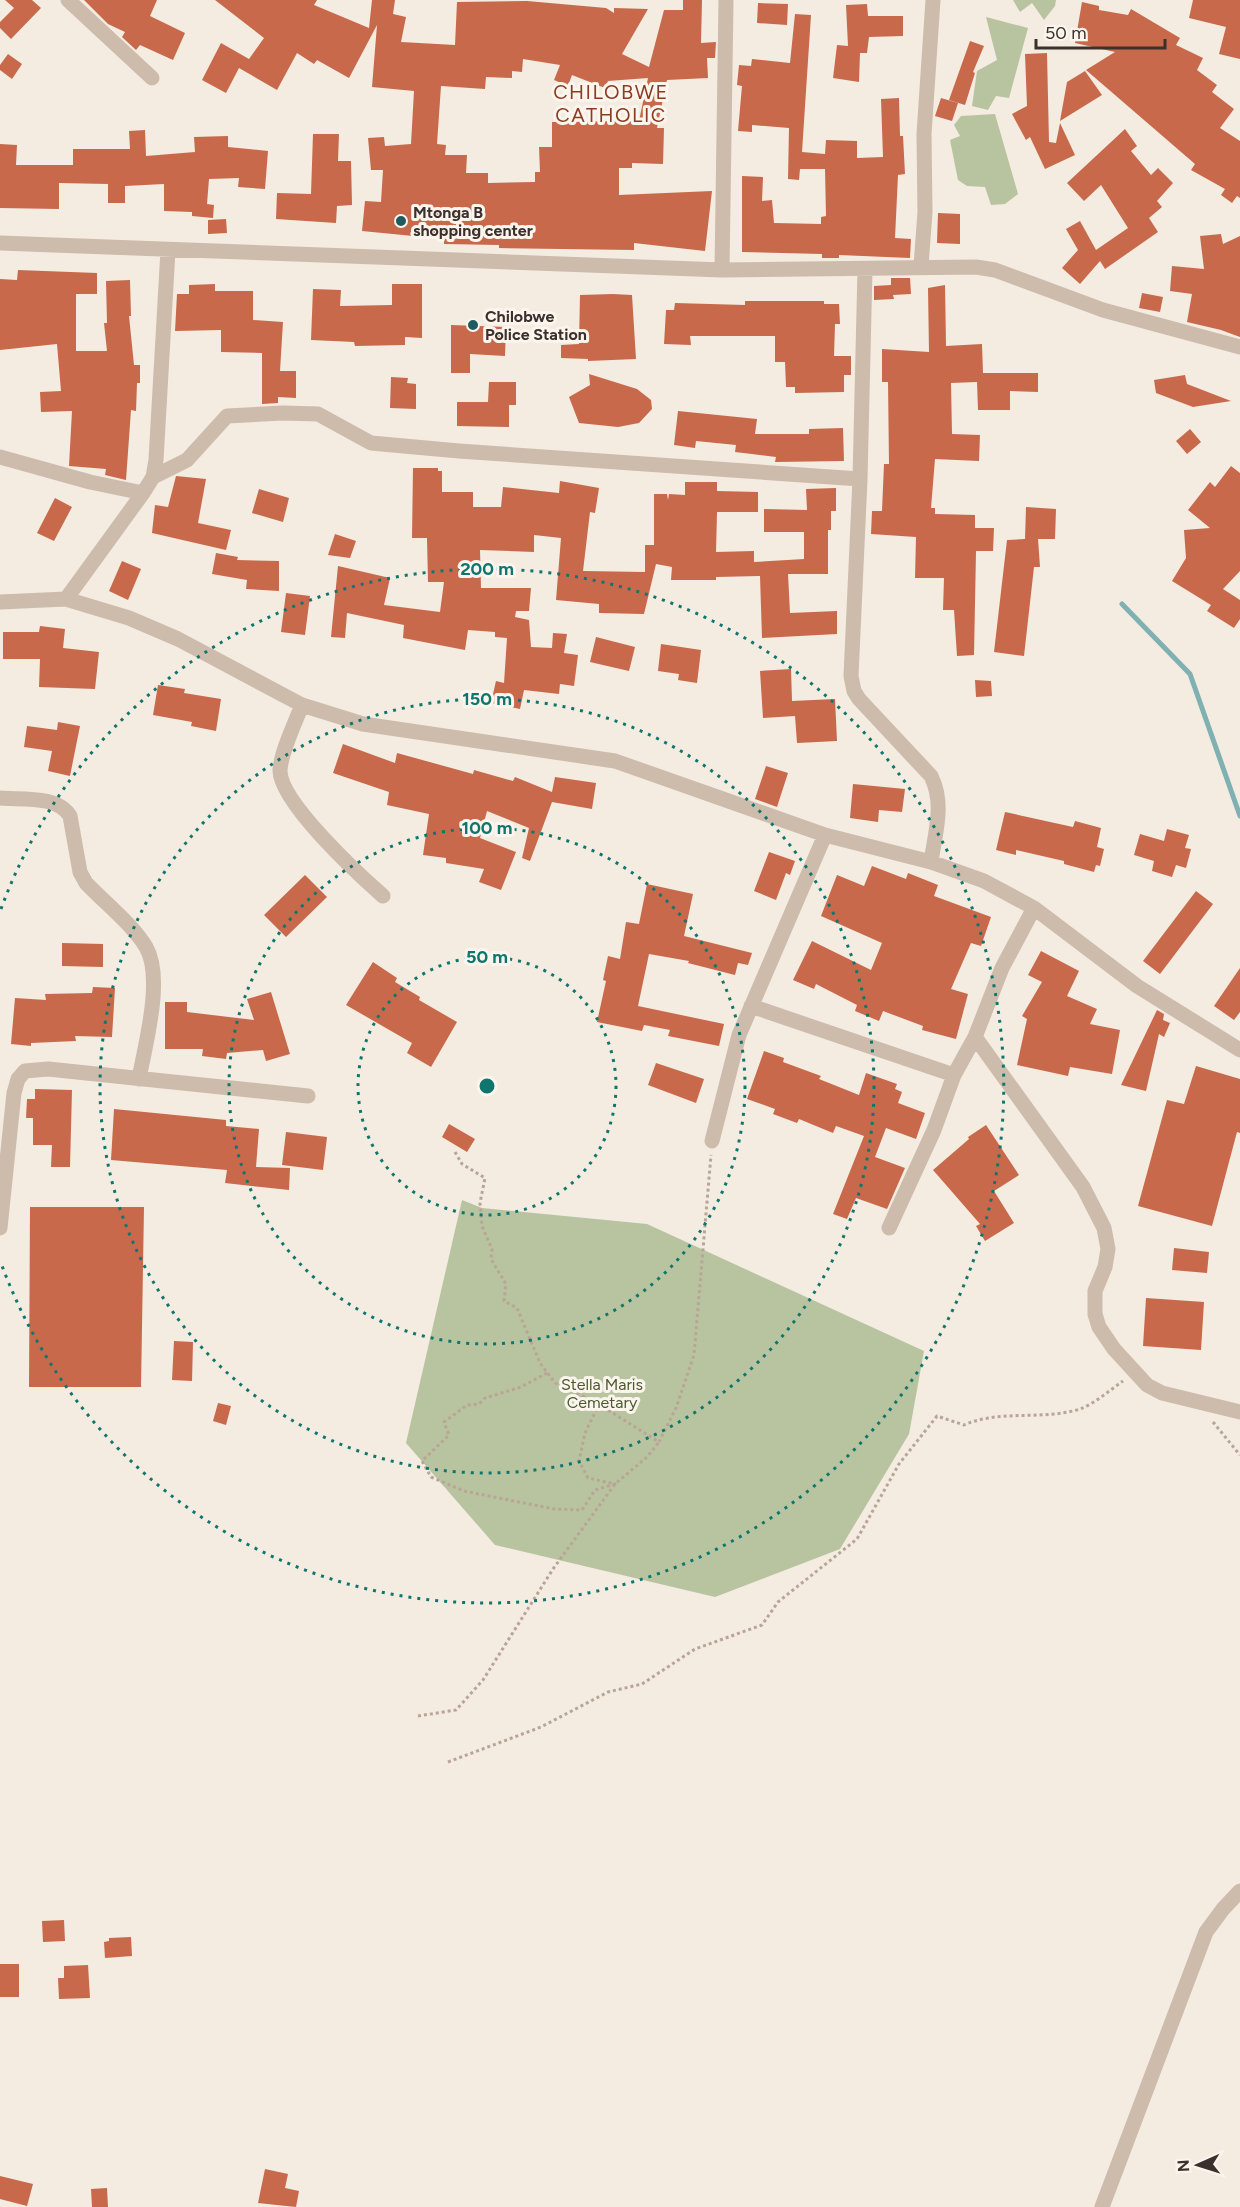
<svg xmlns="http://www.w3.org/2000/svg" width="1240" height="2207" font-family="Figtree,sans-serif">
<style>
.green{fill:#b8c4a0}
.lines{fill:none;stroke-linecap:round;stroke-linejoin:round}
.stream{stroke:#7fb0b2;stroke-width:5}
.building{fill:#c8694b;fill-rule:evenodd}
.path{stroke:#b9a596;stroke-width:3;stroke-dasharray:3 3;stroke-linecap:butt}
.minor{stroke:#cdbbac;stroke-width:15}
.ring{fill:none;stroke:#0f766e;stroke-width:3;stroke-dasharray:3 6}
.poi-dot{fill:#1f5a5e;stroke:#fbf5ee;stroke-width:2}
.labels{text-anchor:middle;dominant-baseline:central;stroke-width:6;stroke-linejoin:round;paint-order:stroke}
.poi-label{font-size:16px;font-weight:bold;fill:#3b302b;stroke:#fbf5ee;text-anchor:start}
.park-label{font-size:16px;fill:#4a5a2e;stroke:#fbf5ee}
.quarter-label{font-size:20px;letter-spacing:1.5px;fill:#8c3b22;stroke:#fbf5ee}
.centre{fill:#0f766e;stroke:#fbf5ee;stroke-width:3}
.ring-label{font-size:18px;text-anchor:middle;font-weight:bold;fill:#0f766e;stroke:#fbf5ee;stroke-width:6;stroke-linejoin:round;paint-order:stroke}
</style>
<rect width="100%" height="100%" fill="#f4ebe1"/>
<path class="green" d="M1013,0H1056L1055,6L1044,20L1032,3L1020,12Z
M986,17L1028,28L1009,98L996,96L988,110L972,106L977,71L997,60Z
M995,114L1018,194L1005,204L991,205L985,187L967,186L958,180L950,140L960,136L954,125L961,116Z
M462,1200L482,1208L647,1224L924,1351L909,1434L840,1549L715,1597L495,1545L406,1443Z"/>
<g class="lines">
<path class="stream" d="M1122,604L1190,674L1240,816"/>
</g>
<path class="building" d="M5,0H32L41,8L11,39L0,28V22L14,8Z
M84,0H157L150,16L185,33L173,60L140,45L136,50L122,37L125,32L108,24Z
M215,0H317L314,5L369,28L372,0H395L393,14L406,17L401,42L455,45L457,2L527,1L606,8L614,13V8L648,9L622,54L649,67L664,10H683V0H702L701,43L716,42L715,58H707L708,78L667,80L657,128H664L663,164L632,163V168H619V195L712,191L705,251L634,243V250L499,248V245L444,244V239L362,231L365,201L381,202L383,170H371L368,138L384,137L385,146L411,144L414,91L372,87L377,25L349,78L317,60L314,64L297,53L277,90L239,68L226,93L202,80L221,43L249,59L264,38ZM523,59L560,65L554,80L568,86L572,75L605,88L608,81L648,78L639,121L552,122V147H539L540,172H535V182L488,183V173H466L467,155H445L446,145L437,144L441,86L485,89L486,77L512,78V71L522,72Z
M1193,0H1240V59L1219,54L1226,27L1189,18Z
M1082,2L1099,6V10L1128,15L1131,9L1180,38L1176,45L1203,58L1197,70L1217,85L1212,92L1234,109L1220,128L1240,141V198L1237,196L1232,203L1221,195L1225,189L1191,170L1195,164L1086,70L1115,52L1075,43Z
M758,3L788,4L787,25L757,23Z
M867,4L868,16H903V36L869,37L867,53H860L859,82L833,78L837,45L848,46L846,5Z
M795,14L811,15L802,152L825,154L826,140L857,141V158L883,157L881,99L899,98L900,136H903L905,174L898,175L895,238L911,239L910,258L839,255V258H822V254L742,252V176L763,177L762,201L772,200L774,223L821,224V217L826,216L825,169H800L799,180L788,179L789,128L752,125V132L738,131L742,86L737,85L739,65L751,66L752,59L790,63Z
M970,41L984,46L973,72L975,73L965,105L949,100Z
M1047,53L1049,142L1056,143L1060,123L1075,155L1045,169L1030,137L1026,140L1012,114L1027,106L1025,54Z
M8,54L22,64L12,79L0,70V65Z
M1085,71L1102,95L1060,121L1067,82Z
M941,98L958,103L952,121L935,116Z
M1125,129L1137,146L1131,151L1151,175L1158,168L1173,183L1157,201L1162,207L1149,218L1158,232L1105,269L1100,261L1080,284L1062,268L1078,250L1066,229L1080,221L1096,250L1128,228L1101,185L1084,201L1067,183Z
M145,130L146,156L195,152L194,137L228,136V147L268,151L265,189L238,187L239,178L209,179L207,204L214,205L213,218L192,216V212L164,211V184L125,186V203H108V184L59,183V209L0,208V144L17,145L16,165H73V149H130L129,131Z
M313,134H339L338,161H351L352,205L337,206L336,223L276,219L277,193L311,194Z
M938,213L960,214V244L937,243Z
M226,219L227,233L208,234V220Z
M1221,234L1223,244L1240,236V337L1221,330L1187,322L1192,294L1170,291L1172,266L1204,269L1200,236Z
M18,270L97,273V294H76V351H107L104,323H107L106,281L130,280L131,316H129L134,365H140V383H137L136,411L131,410L126,480L105,475L106,469L69,466L72,411L41,412L40,392L61,391L57,344L0,350V279L17,280Z
M891,278H910L911,294L893,295L894,299L874,300V286L891,285Z
M215,284V291H253V320L283,322L280,371H296V398L278,397V403L262,404V353L221,352V330L175,331L177,294H189V285Z
M392,284H422V338L405,337V345L355,346L354,342L311,340L313,289L341,290L340,306L392,305Z
M945,285L946,346L982,344L983,373H1038V392L1010,391V410H978L977,382L951,383L952,434L980,435L979,461L935,459L931,508H935V514L975,515V528H994L993,551H976L974,655L957,656L954,610H943L944,578H915L916,537L871,534L872,511H882L884,464H889L888,382H882V349L929,352L928,288Z
M1142,293L1163,297L1160,312L1139,308Z
M613,294L632,295L636,359L588,361V359L561,358V345L579,344L580,295Z
M745,301H824V304H839L840,324H835L834,356H851V375H844V392L795,393V387H786L785,362H775V336H690L691,345L664,344L666,310H674L675,303L745,305Z
M451,325L506,327L505,356L470,354V373H451Z
M589,374L637,389L651,400L652,409L639,423L618,427L579,423L569,397L590,385Z
M1185,375L1187,384L1231,401L1193,407L1156,393L1154,380Z
M391,377L408,378L407,383L416,384V409L390,408Z
M489,382H516V405H509V427L457,426V402H488Z
M678,411L757,419L755,434H809V429L843,428L844,461L775,462L776,457L735,452L736,445L696,441L695,448L674,445Z
M1190,429L1201,442L1187,454L1176,441Z
M1231,466L1240,473V571L1223,589L1240,600V619L1234,628L1207,611L1211,605L1172,581L1186,558L1184,530L1210,528L1188,510L1210,482L1215,487Z
M413,468H438V471H442V492H473V507H501L503,487L559,493L560,481L599,488L595,513L590,512L583,571L645,572V545H654V494H667L668,500L669,494L685,495V482H717V491L758,492V512H717L716,552L754,551V562L804,559V532H764V509L807,510L806,489L836,488V511H831V530H828V574H788L790,613L837,611V634L762,638L760,576L716,577V580H671L672,567L656,564L644,614L599,613V604L556,600L561,538L534,535V552L480,550L481,588H531L529,611H516L515,617L529,620L531,647L552,648L553,633L567,634L564,653L578,655L574,686L560,684L559,694L524,690L520,709L491,703L496,681L504,683L507,638L495,637V632L468,630L465,650L403,638L404,625L347,613L345,638L331,637L338,566L390,578L384,605L440,612L444,582H428L427,538H412Z
M176,476L206,479L198,523L231,530L226,550L152,533L155,505L168,507Z
M259,489L289,498L283,522L252,513Z
M55,498L72,507L54,541L37,533Z
M1026,507L1056,509L1055,539H1038L1040,567H1034L1024,656L994,652L1007,540L1025,539Z
M335,534L356,541L350,558L328,555Z
M216,553L238,557L237,560L279,561V591L246,589L247,580L212,574Z
M122,561L141,569L128,600L109,591Z
M286,593L310,596L305,635L281,632Z
M40,626L65,629L63,648L99,652L95,689L39,687L40,659H3V632H39Z
M596,637L635,647L629,671L590,662Z
M661,644L701,650L697,683L678,680L679,674L658,671Z
M791,669L792,701L835,699L837,741L797,743L795,716L763,718L760,671Z
M975,680L991,681L992,696L976,697Z
M158,685L185,689L184,693L221,699L216,731L191,726L192,722L153,715Z
M58,722L80,726L70,776L48,771L52,751L24,747L27,726L57,730Z
M343,744L395,763L397,753L473,774L474,770L513,781L515,777L552,792L555,777L596,783L592,809L552,802L530,861L522,858L529,828L487,811L480,838L516,852L501,890L479,882L484,869L446,863V858L423,855L429,814L387,805L389,792L333,773Z
M766,766L788,773L777,807L755,799Z
M853,784L905,789L902,812L879,810L878,822L850,818Z
M1005,812L1073,827L1075,821L1101,828L1097,847L1104,849L1100,866L1096,865L1094,872L1064,864V861L1016,850V855L996,850Z
M1167,829L1189,835L1185,848L1191,849L1186,868L1176,865L1172,877L1152,871L1154,861L1134,855L1140,834L1164,841Z
M769,852L795,861L790,875L786,873L776,900L754,891Z
M872,866L906,879L908,873L938,885L934,896L991,917L981,946L971,943L951,989L968,994L956,1039L922,1030L923,1026L883,1011L879,1021L855,1011L857,1005L816,984L814,989L793,980L812,941L871,970L882,943L821,916L837,875L864,886Z
M305,875L327,897L286,937L264,915Z
M647,884L693,894L684,936L752,953L748,965L738,963L735,975L688,963L689,961L649,954L638,1006L724,1024L719,1046L668,1036L670,1030L644,1025L642,1031L597,1022L606,981L603,980L608,956L620,959L626,922L639,924Z
M1196,891L1213,904L1160,974L1143,961Z
M62,943L103,944V967L62,966Z
M1041,951L1079,971L1067,996L1097,1009L1090,1024L1120,1030L1112,1074L1070,1067L1068,1076L1017,1065L1027,1019L1022,1016L1042,982L1028,975Z
M373,962L397,978L395,982L420,997L419,1000L457,1022L431,1067L407,1053L412,1043L346,1005Z
M1240,968V1012L1234,1020L1214,1006Z
M93,987L115,988L112,1037L75,1036L76,1041L31,1043V1046L11,1044L15,998L46,1000L45,994L92,993Z
M271,992L290,1054L266,1061L263,1050L227,1053L226,1059L202,1056L203,1049H165V1002H187V1012L254,1020L247,999Z
M1157,1010L1164,1014L1163,1020L1170,1023L1164,1037L1159,1034L1146,1091L1121,1085Z
M764,1051L784,1058L783,1062L821,1076L819,1079L859,1095L866,1073L897,1084L895,1089L902,1092L898,1103L925,1113L916,1139L886,1128L875,1157L905,1168L887,1209L856,1198L847,1219L833,1214L864,1136L836,1126L833,1133L799,1119L797,1123L773,1114L775,1109L747,1099Z
M656,1063L704,1079L696,1103L648,1085Z
M1196,1066L1240,1079V1133L1237,1132L1212,1226L1138,1206L1167,1100L1184,1104Z
M35,1089L72,1090L70,1167H51L52,1145H33V1118H26L27,1099H35Z
M114,1109L226,1120V1126L259,1129L256,1167L290,1168L289,1190L225,1183L227,1170L111,1160Z
M449,1124L475,1139L467,1152L442,1137Z
M986,1125L1019,1175L994,1191L1014,1223L985,1241L976,1226L980,1224L933,1170L969,1139L968,1137Z
M286,1132L327,1137L323,1170L282,1165Z
M30,1207H144L141,1387H29Z
M1174,1248L1209,1252L1207,1273L1172,1270Z
M1146,1298L1204,1302L1201,1350L1143,1346Z
M174,1341L193,1342L192,1381L172,1380Z
M218,1403L231,1406L226,1425L213,1421Z
M64,1920L65,1941L43,1942L42,1921Z
M131,1937L132,1956L105,1958L104,1942L109,1941V1938Z
M0,1964H19V1997H0Z
M88,1965L90,1998L59,1999L58,1978H64V1966Z
M265,2169L288,2174L285,2188L299,2191L296,2207L258,2203Z
M0,2176L33,2184L27,2206L0,2199Z
M107,2188L108,2207H92L91,2189Z"/>
<g class="lines">
<path class="path" d="M455,1152L462,1164L485,1178L480,1203L482,1226L492,1249L491,1259L506,1284L504,1301L517,1308L540,1363L555,1383L592,1400L659,1442L676,1408L694,1355L711,1155
M547,1373L521,1387L485,1398L479,1404L467,1405L444,1422L449,1435L422,1461L431,1477L464,1491L554,1509L582,1510L595,1490L615,1484L588,1478L579,1461L585,1433L599,1404
M1213,1422L1240,1455
M418,1716L456,1710L483,1680L553,1569L615,1484L647,1457L659,1442
M448,1762L541,1727L608,1692L642,1684L695,1649L762,1625L778,1602L857,1539L899,1464L937,1416L964,1425C1000,1409 1042,1421 1080,1409C1094,1404 1110,1390 1123,1381"/>
<path class="minor" d="M68,0L152,78
M0,243L722,270L976,267L995,270L1103,310L1240,347
M921,266L925,212L924,134L933,0
M865,269L860,479L851,676L854,691L859,699L931,776C945,804 935,833 931,862
M722,270L726,0
M0,457L90,482L143,493
M153,477L187,460L227,416L283,413L318,414L371,443L459,451L860,479
M66,599L143,493L153,477L156,460L168,250
M0,602L66,599L129,618L178,639L302,705L363,724L615,761L825,835L931,862L984,881L1034,908L1137,986L1240,1050
M302,705C295,723 281,752 280,770C279,801 358,874 383,896
M0,798C22,800 57,795 70,816L80,872L86,883C104,902 133,925 146,947C164,978 145,1045 139,1079
M751,1006L954,1075
M975,1037L1083,1187L1104,1228L1108,1249L1105,1267L1095,1291V1314L1099,1327L1114,1349L1147,1385L1162,1393L1240,1412
M712,1141L739,1035L825,835
M0,1228L14,1093L18,1079L25,1071L48,1069L308,1096
M889,1228L934,1130L954,1075L975,1037L1002,968L1034,908
M1102,2207L1206,1932L1223,1909L1240,1891"/>
</g>
<g class="ring">
<circle cx="487" cy="1086" r="129"/>
<circle cx="487" cy="1086" r="258"/>
<circle cx="487" cy="1086" r="387"/>
<path d="M1 909A517 517 0 1 1 1 1263"/>
</g>
<g class="poi-dot">
<circle cx="401" cy="221" r="6"/>
<circle cx="473" cy="325" r="6"/>
</g>
<g class="labels">
<g class="poi-label">
<text x="413" y="212">Mtonga B<tspan x="413" dy="18">shopping center</tspan></text>
<text x="485" y="316">Chilobwe<tspan x="485" dy="18">Police Station</tspan></text>
</g>
<g class="park-label">
<text x="602" y="1384">Stella Maris<tspan x="602" dy="18">Cemetary</tspan></text>
</g>
<g class="quarter-label">
<text x="611" y="92">CHILOBWE<tspan x="611" dy="23">CATHOLIC</tspan></text>
</g>
</g>
<circle cx="487" cy="1086" r="9" class="centre"/>
<g class="ring-label">
<text x="487" y="575">200 m</text>
<text x="487" y="705">150 m</text>
<text x="487" y="834">100 m</text>
<text x="487" y="963">50 m</text>
</g>
<g transform="translate(1198 2165) rotate(267)" stroke="#fbf5ee" stroke-width="4.5" paint-order="stroke">
<path d="M0-4.5L10 22L0 15L-10 22Z" fill="#3b302b"/>
<text y="-9" font-size="16" font-weight="bold" text-anchor="middle" fill="#3b302b">N</text>
</g>
<path d="M1036 39v9h129v-9" fill="none" stroke="#3b302b" stroke-width="3"/>
<text x="1045" y="39" font-size="18" fill="#3b302b" stroke="#fbf5ee" stroke-width="4.5" paint-order="stroke">50 m</text>
</svg>
